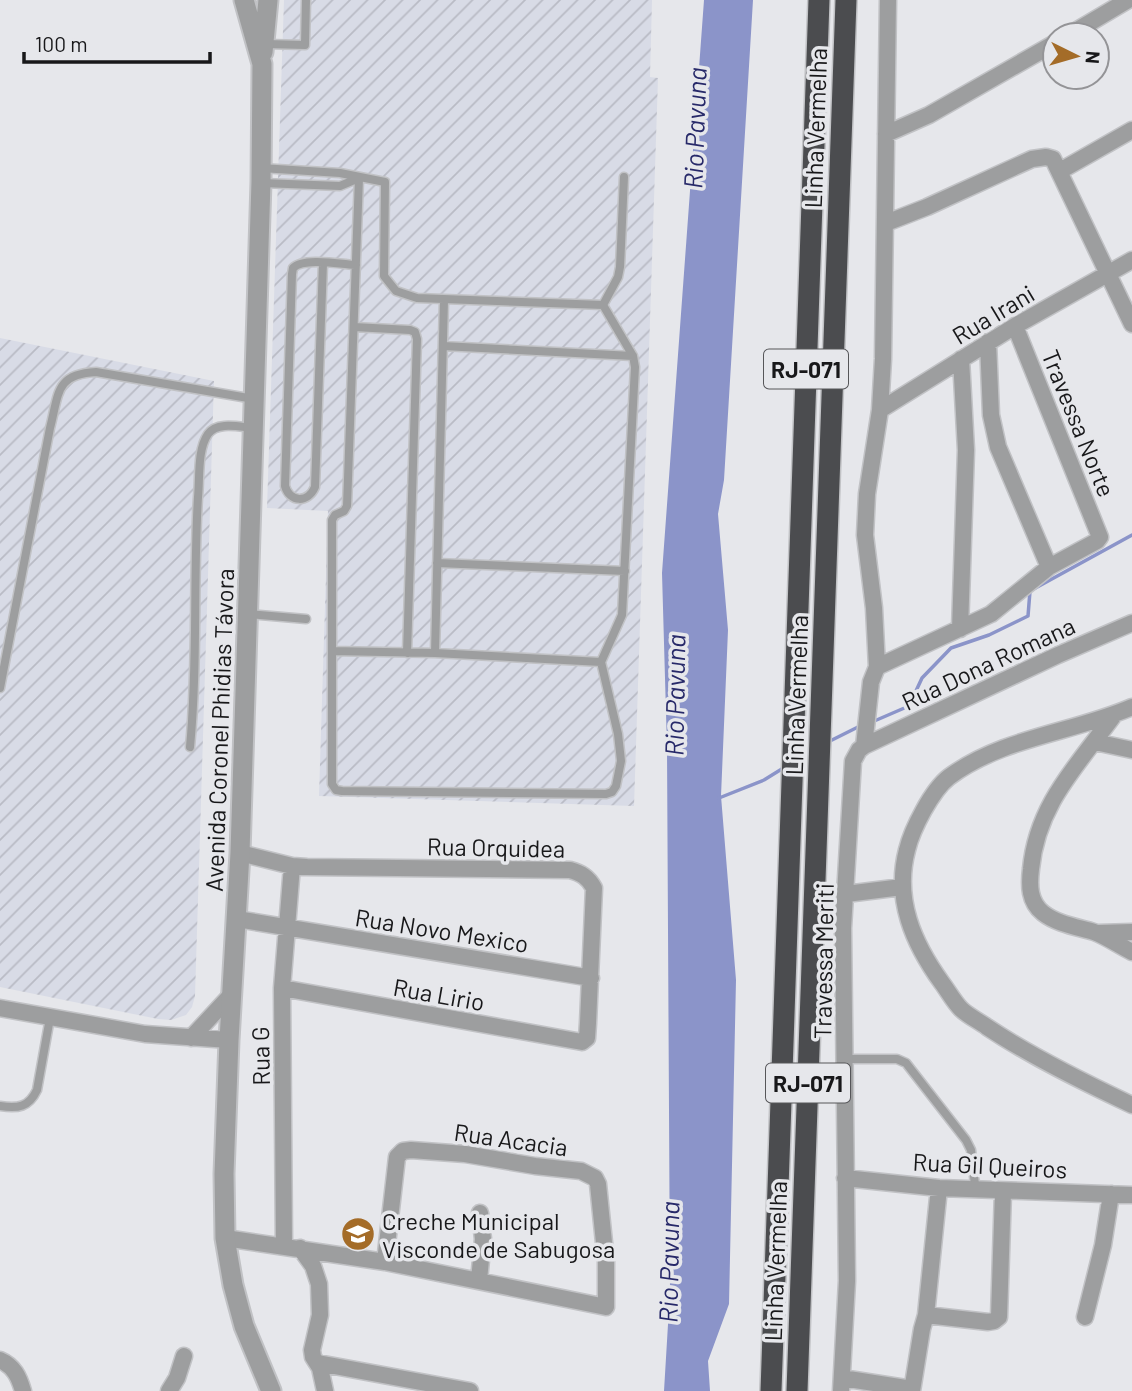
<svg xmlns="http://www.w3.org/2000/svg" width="1132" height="1391" font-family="Barlow,sans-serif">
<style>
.industrial{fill:url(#industrial-furrows)}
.water{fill:#8b94c9}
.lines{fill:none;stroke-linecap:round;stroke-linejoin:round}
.stream{stroke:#8b94c9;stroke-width:3.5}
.service-casing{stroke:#c1c2c5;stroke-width:11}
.minor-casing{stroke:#c1c2c5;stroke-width:19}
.tertiary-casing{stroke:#c1c2c5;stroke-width:23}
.motorway-casing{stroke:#c1c2c5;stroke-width:24}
.service{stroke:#9d9e9f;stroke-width:8}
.minor{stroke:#9d9e9f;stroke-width:16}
.tertiary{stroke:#9d9e9f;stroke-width:19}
.motorway{stroke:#4b4c4f;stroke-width:21}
.labels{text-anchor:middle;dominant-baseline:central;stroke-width:7;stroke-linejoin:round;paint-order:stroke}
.shield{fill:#e6e7eb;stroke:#565659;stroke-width:2}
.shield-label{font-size:23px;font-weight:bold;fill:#18181a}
.street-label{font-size:24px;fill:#18181a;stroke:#e6e7eb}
.poi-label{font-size:24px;fill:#18181a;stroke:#e6e7eb;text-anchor:start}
.water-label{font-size:26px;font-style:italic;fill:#272969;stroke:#e6e7eb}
</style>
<defs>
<pattern id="industrial-furrows" width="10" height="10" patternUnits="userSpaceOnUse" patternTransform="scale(1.75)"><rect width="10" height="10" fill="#d8dbe6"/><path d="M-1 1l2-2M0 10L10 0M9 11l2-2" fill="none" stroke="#b9bbc5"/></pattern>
</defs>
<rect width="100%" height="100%" fill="#e6e7eb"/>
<path class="industrial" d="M284,0H652L650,77L658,78L634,806L319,796L328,511L267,508Z
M0,338L214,381L195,996L192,1007L186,1015L171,1020L158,1019L0,987Z"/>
<path class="water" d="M704,0H753L724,480L718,514L728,630L721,796L736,980L729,1304L708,1361L710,1391H664L670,1291L667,748L662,573Z"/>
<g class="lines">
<path class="stream" d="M872,722L909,706L922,678L951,648L989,635L1028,616L1030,591L1132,535
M828,742L862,725
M719,798L764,780L785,767"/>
<g class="service-casing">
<path id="service" d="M266,44L305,45L306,0
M261,168L340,173L385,182L384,276L396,291L417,298L603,305
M359,178L347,506L344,511L335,515L332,520V784L336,790L342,791L606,794L612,792L616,786L621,761L618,734L601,662L622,615L635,367L633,356L603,305L618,277L620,267L624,177
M262,183L340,186L359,178
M323,263L315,487C308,503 290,503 285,486L292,274L293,268C303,257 341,264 356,265
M354,327L410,330L415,332L417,339L407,653
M443,346L633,356
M437,563L625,571
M247,614L306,619
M332,651L435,653L601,662
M435,653L444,300
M0,688L50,428C59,394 55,374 96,372L254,399
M190,747C198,664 193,580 198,497C200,478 197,450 208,434C217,421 240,427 253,428
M844,1059H897L906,1063L966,1140L971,1150L975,1185
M0,1106C18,1109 29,1107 37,1090L50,1018"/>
</g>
<g class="minor-casing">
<path id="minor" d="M1069,35L1128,0
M886,134L929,115L1055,43
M1060,171L1132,130
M886,223L927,207L1032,159L1046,157L1053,159L1132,324
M988,342L991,415L998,447L1049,567
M880,410L1015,326L1132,260
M960,629L966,450L961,359
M877,667L991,614L1049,567L1097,541L1100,537L1015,326
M1132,707C1072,733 1003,737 949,777C932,790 912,829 907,850C894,899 913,943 942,983C948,991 954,1002 961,1009C968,1016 979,1021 987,1027C1032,1057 1083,1082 1132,1105
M1114,715C1078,765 1037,804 1031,869C1029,885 1029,902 1043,913C1057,924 1077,927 1094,932C1107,937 1120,946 1132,952
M1095,742L1132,750
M864,746L871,682L877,667L874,608L865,535L867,494L880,410L883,359L888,0
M240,853L292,866L307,867L570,870C581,873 588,877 594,888L588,1023L587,1038L582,1042L282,988
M846,894L902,887
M237,919L591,978
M1099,933L1132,932
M0,1008L145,1034L229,1040
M191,1038L231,995
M845,1178L939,1188L1132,1195
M225,1238L385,1262L606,1307V1262L598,1184L595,1178L581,1171L535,1166L465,1154L411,1150L403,1151L397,1157L385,1262
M284,1246L282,988L292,866
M300,1248L313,1266L319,1284L320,1315L312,1350L313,1357L320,1368L325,1391
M479,1280L483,1239L480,1213
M926,1315L988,1322L994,1321L999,1317L1003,1191
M1085,1317L1103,1245L1111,1194
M0,1360C14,1366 19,1377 23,1391
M318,1363L470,1391
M842,1378L912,1389
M169,1391L177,1378L184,1356
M841,1391L847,1281L843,928L853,761L859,750L864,746L1058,655L1132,623
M912,1391L922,1329L926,1315L939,1188"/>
</g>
<g class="tertiary-casing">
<path id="tertiary" d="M244,0L262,64L261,182L240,853L229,1040L224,1174L225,1238L233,1285L244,1326L271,1391
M263,52L268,0"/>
</g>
<g class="motorway-casing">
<path id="motorway" d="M771,1391L819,0
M797,1391L846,0"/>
</g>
<use href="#service" class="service"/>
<use href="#minor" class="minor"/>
<use href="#tertiary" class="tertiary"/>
<use href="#motorway" class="motorway"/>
</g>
<defs>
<g id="school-disc" transform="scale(1.75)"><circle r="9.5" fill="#a46c28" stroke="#e6e7eb"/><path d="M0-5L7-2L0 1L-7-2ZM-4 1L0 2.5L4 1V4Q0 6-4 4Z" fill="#fff"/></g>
</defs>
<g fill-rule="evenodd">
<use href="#school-disc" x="358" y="1234"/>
</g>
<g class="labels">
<g class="shield">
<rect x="764" y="349.5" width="84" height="39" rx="5"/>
<rect x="766" y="1063.5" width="84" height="39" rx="5"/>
</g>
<g class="shield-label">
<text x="806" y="369">RJ-071</text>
<text x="808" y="1083">RJ-071</text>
</g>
<g class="street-label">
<text transform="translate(815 128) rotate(-88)">Linha Vermelha</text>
<text transform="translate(993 314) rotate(-31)">Rua Irani</text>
<text transform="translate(1079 423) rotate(68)">Travessa Norte</text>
<text transform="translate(988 663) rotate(-25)">Rua Dona Romana</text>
<text transform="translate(796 695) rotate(-88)">Linha Vermelha</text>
<text transform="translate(219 730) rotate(-88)">Avenida Coronel Phidias Távora</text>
<text transform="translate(496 847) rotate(1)">Rua Orquidea</text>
<text transform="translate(442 930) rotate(9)">Rua Novo Mexico</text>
<text transform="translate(823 961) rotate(-89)">Travessa Meriti</text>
<text transform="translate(439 994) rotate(10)">Rua Lirio</text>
<text transform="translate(260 1056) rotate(-91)">Rua G</text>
<text transform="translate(511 1139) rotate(8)">Rua Acacia</text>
<text transform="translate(990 1165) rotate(3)">Rua Gil Queiros</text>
<text transform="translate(775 1261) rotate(-88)">Linha Vermelha</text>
</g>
<g class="poi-label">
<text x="382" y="1220">Creche Municipal<tspan x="382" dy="28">Visconde de Sabugosa</tspan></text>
</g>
<g class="water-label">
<text transform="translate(694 128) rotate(-88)">Rio Pavuna</text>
<text transform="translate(674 695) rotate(-89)">Rio Pavuna</text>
<text transform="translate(668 1262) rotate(-89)">Rio Pavuna</text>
</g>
</g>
<g transform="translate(1076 56) rotate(95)"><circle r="33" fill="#e6e7eb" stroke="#949497" stroke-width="2"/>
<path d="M0-5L12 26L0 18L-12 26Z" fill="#a46c28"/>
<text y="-10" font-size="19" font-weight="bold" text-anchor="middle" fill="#18181a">N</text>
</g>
<path d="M24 52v10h186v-10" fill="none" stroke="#18181a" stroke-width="3.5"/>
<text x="35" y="52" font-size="21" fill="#18181a" stroke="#e6e7eb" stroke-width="5" paint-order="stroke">100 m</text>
</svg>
